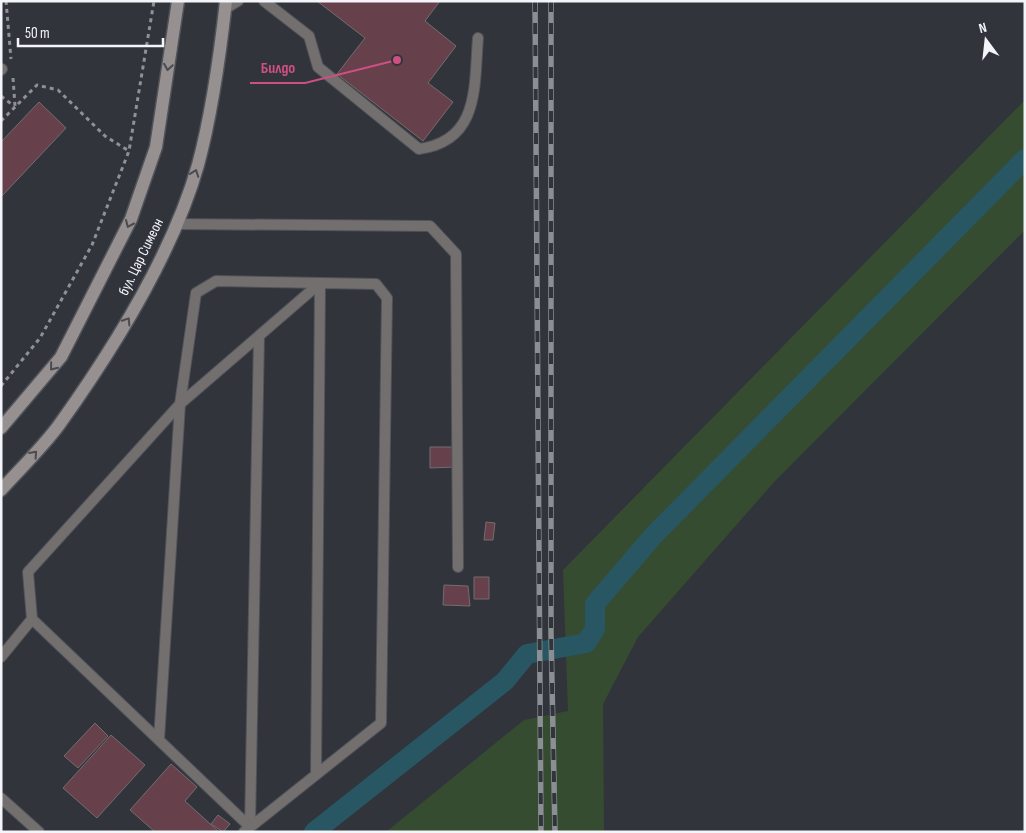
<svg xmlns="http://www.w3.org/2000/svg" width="1026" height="833" font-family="'Sofia Sans Condensed',sans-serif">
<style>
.green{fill:#364c31}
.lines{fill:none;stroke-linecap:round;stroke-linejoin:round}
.canal{stroke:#285663;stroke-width:20}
.building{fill:#66414c;stroke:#756c6f}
.service-casing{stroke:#505359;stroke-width:12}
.secondary-casing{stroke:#505359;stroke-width:15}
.path{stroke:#8e9196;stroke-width:3;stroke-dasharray:4 4;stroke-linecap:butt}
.service{stroke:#746f6f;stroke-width:10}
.secondary{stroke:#979090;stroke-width:12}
.rail-casing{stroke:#8b8e93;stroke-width:5.5}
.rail{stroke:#31343b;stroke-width:4;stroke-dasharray:11;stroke-linecap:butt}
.oneway{stroke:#4a4b50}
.labels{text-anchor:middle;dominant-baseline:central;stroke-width:4.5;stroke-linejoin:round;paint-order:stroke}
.street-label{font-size:15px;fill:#f3f5f9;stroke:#31343b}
.leader{fill:none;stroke:#ce4f82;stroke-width:2}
.callout-dot{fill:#ce4f82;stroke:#31343b;stroke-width:2}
.callout-label{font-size:16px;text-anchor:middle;font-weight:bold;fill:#ce4f82;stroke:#31343b;stroke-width:4.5;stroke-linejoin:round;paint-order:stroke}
</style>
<rect width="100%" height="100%" fill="#31343b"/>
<path class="green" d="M1025,100V230L774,482L638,637L603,704L604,832H386L524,720L568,711L563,570Z"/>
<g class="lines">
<path class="canal" d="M314,832L505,681L527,654L586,643L595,629V604L653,536L1025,159"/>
</g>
<path class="building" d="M317,1H440L425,21L456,46L428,83L453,102L423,141L337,74L365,38Z
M39,102L66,128L1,197V142Z
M430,447H454L455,467L430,468Z
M486,522L495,523L493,540H484Z
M474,577H489V599H474Z
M444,585L468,586L470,606L443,605Z
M95,723L108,736L78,768L64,756Z
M111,735L145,765L97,818L63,788Z
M171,764L197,787L185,801L219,832H155L130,810Z
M218,815L230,824L223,832L211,824Z"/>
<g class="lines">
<g class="service-casing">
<path id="service" d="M264,1L309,36L318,67L419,149C480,141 474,86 478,38
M225,9L238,1
M1,70L2,69
M176,224L430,226L456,254L458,567
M32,619L250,827
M1,657L32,619L28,572L180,404L196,293L216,281L376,284L387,298L381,723L244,832
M159,740L180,404L320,283
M316,775L320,283
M1,798L39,832
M250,827L259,336"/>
</g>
<g class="secondary-casing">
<path id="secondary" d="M1,428L61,357L131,219L156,147L178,1
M1,490C20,469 42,448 59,425C112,351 173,253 198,165C212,113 220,55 226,1"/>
</g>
<path class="path" d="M6,1L11,59
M13,78L15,106
M1,96L14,106
M1,121L37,85L58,90L105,136L129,151
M1,386L40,338L92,245L129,151L154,1"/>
<use href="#service" class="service"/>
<use href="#secondary" class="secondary"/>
<g class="rail-casing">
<path id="rail" d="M535,1L541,832
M551,1V633L555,832"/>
</g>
<use href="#rail" class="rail"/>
</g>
<defs><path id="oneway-chevron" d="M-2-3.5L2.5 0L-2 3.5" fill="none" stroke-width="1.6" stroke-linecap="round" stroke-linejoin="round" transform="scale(1.25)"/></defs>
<g class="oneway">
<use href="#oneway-chevron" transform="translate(168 67) rotate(99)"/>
<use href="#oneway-chevron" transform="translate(195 173) rotate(-70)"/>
<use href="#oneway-chevron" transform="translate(129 224) rotate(114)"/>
<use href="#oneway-chevron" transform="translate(127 321) rotate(-58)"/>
<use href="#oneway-chevron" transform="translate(53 367) rotate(129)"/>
<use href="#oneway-chevron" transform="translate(34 454) rotate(-48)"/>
</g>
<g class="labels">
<g class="street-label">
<text transform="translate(141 257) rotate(-64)">бул. Цар Симеон</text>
</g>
</g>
<path class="leader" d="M397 60L305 83H250"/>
<circle class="callout-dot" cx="397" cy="60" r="5"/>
<g class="callout-label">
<text x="278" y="73">Билдо</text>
</g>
<rect width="1026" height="833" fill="none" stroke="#f3f5f9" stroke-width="5"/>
<g transform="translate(986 40) rotate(345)" stroke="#31343b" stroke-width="4" paint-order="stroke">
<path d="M0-4L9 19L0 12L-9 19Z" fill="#f3f5f9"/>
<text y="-8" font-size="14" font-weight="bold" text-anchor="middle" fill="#f3f5f9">N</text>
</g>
<path d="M18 38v8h145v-8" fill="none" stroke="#f3f5f9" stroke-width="2.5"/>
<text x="25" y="38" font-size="15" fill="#f3f5f9" stroke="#31343b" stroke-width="4" paint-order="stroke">50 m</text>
</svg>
